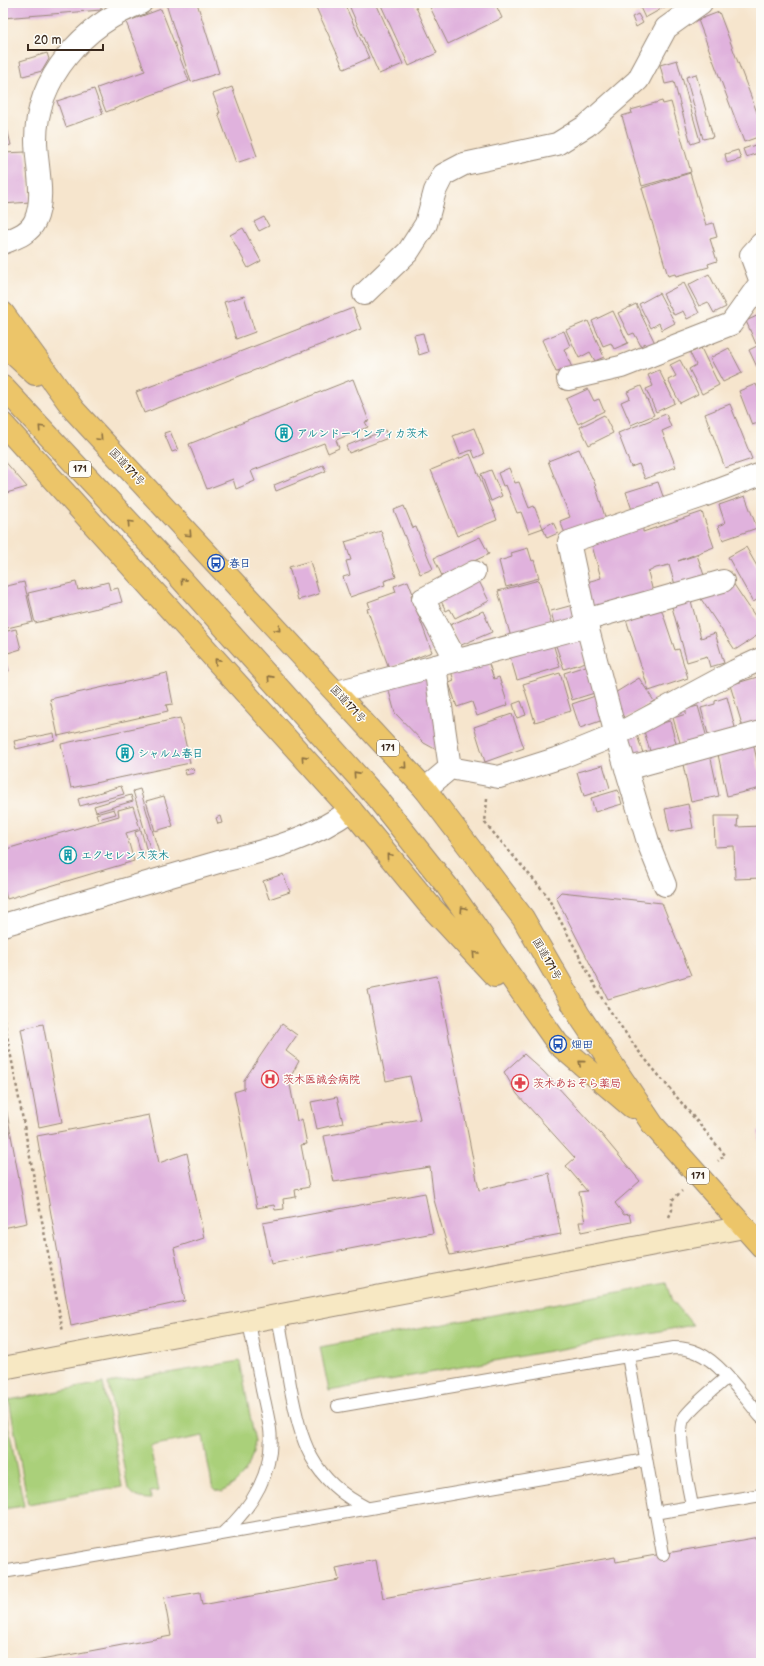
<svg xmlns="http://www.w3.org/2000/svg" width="764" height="1666" font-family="'Balsamiq Sans','Klee One',sans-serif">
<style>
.green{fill:#aad07a;stroke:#727d4c}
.building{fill:#e0b2dd}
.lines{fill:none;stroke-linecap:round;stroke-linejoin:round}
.lane-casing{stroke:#988876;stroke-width:14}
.street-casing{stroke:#988876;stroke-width:24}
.secondary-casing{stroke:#988876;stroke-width:24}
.highway-casing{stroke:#988876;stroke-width:24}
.path{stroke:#988876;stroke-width:2.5;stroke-dasharray:3 3;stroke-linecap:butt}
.lane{stroke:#fff;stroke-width:12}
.street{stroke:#fff;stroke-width:22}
.secondary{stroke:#f7e8c3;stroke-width:22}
.highway{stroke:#ecc569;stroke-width:22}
.oneway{stroke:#8b7040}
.labels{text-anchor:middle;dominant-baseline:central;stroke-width:3;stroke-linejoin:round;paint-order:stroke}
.shield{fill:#fdfcf7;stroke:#75695f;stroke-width:1}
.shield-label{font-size:10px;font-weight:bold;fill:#3b2a1e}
.culture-label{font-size:11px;font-weight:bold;fill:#0d838f;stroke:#fdfcf7;text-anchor:start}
.street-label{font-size:11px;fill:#3b2a1e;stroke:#fdfcf7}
.transit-label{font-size:11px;font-weight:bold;fill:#164399;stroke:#fdfcf7;text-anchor:start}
.health-label{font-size:11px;font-weight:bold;fill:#be3a42;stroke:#fdfcf7;text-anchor:start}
</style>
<rect width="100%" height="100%" fill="#fdfcf7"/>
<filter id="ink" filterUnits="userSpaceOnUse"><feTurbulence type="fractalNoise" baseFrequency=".025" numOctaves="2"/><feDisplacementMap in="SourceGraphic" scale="8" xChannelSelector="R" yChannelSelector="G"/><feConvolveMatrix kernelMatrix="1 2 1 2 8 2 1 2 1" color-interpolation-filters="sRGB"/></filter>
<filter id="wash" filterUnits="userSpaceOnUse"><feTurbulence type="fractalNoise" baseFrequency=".012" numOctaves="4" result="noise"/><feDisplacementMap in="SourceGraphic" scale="16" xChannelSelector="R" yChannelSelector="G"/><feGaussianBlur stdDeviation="0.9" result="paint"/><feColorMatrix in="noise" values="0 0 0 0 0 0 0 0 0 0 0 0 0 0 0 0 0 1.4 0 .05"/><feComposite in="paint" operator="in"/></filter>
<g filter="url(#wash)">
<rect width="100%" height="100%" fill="#f6e5cd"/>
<path class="green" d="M667,1283L673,1301L693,1325L329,1391L320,1347Z
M240,1361L255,1442L253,1452L248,1467L242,1476L235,1483L222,1492L216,1490L212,1485L203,1436L150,1446L159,1491L150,1492L151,1499C142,1499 132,1497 128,1489L108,1383Z
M103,1383L122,1487L28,1504L9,1400Z
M3,1399L24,1506L3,1509Z"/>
<g id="blocks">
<path class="building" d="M3,3H101V10L3,18Z
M170,3H197L219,73L191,82L166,4Z
M314,3H344L369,58L344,69Z
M348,3H376L403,64L379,74Z
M380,3H414L437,53L409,66Z
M428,3H495L502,18L448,44Z
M638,3H672L645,18Z
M161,9L189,81L106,112L97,88L145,71L126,22Z
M719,12L761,123V136L744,142L698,20Z
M638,14L643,23L636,27L632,17Z
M47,53L49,59L42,71L23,76L20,61Z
M677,60L700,141L691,144L674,82L665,84L660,65Z
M696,74L713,137L703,139L686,77Z
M232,87L257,156L236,163L218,113H220L213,94Z
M94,89L103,114L66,127L57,101Z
M662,101L663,104L671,102L691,172L642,186L622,116L632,113L631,110Z
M3,111L11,145L3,147Z
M761,143V152L746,157L743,149Z
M738,150L741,159L727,163L725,154Z
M26,152L30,202L3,204V153Z
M690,173L706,225L713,223L717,237L710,239L717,261L708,264L709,267L676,276L675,274L668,276L642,188Z
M264,217L269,226L259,231L254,222Z
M243,228L261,261L248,268L230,235Z
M709,274L726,307L714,313L708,302L699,306L688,285Z
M684,283L699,313L687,319L683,311L674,315L663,294Z
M659,293L675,323L662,330L659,323L651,328L639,304Z
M244,296L255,332L236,339L224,302Z
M636,304L655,343L647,346L645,343L641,346L634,333L629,335L618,313Z
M353,308L361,329L144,413L136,392Z
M613,311L628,343L614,349L611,343L603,346L592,321Z
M761,314V342L756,344L746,321Z
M588,321L604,357L595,361L590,352L579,358L566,330Z
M564,331L570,346L564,349L573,370L556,372L542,340Z
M423,333L428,352L419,355L414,335Z
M761,344V365L757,367L749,350Z
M701,348L719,385L702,394L689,369L696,365L690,353Z
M729,348L742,373L723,382L710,358Z
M680,360L698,394L680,403L668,380L676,376L670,365Z
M659,370L675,403L656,412L646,389L653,386L648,375Z
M353,379L369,421L365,422L368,427L336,440L339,448L328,453L324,443L251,471L255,481L236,489L233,479L207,489L189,444Z
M756,384L761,396V422L752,425L739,391Z
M641,386L654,415L631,425L621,402L630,398L627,392Z
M588,389L594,401L599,399L604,411L578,424L566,399Z
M730,404L752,459L725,468L705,414Z
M666,414L671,427L662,431L676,467L645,479L639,464L631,467L618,433Z
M604,415L613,433L589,445L580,427Z
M474,428L484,454L475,458L472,450L460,454L453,436Z
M385,430L388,438L349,453L346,446Z
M170,431L178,450L172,452L164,433Z
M579,449L595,484L606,520L566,536L560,521L570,517L548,461Z
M470,454L497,520L457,536L431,470Z
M3,459L27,487L3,494Z
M323,465L326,471L276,491L274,485Z
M509,468L515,483L519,482L529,508L534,506L543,528L529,533L521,512L517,513L506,485L503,486L498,473Z
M491,470L502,496L491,501L481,474Z
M658,482L665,502L633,513L626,492Z
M745,496L757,528L723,540L718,526L725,523L719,505Z
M404,506L413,528L416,527L433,569L420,574L394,510Z
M702,512L714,547L678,561L697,555L706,581L677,591L669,565L656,568L648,572L654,596L589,615L580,584L601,578L591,542L643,527V532Z
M553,522L558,533L547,538L543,528Z
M381,531L396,577L384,581L385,585L350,597L343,577L350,575L346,561L351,560L345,542Z
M480,537L489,554L442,576L434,558Z
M746,547L758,568L761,566V598L753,602L728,557Z
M528,548L532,561L534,560L539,578L506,587L499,561L512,557L511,553Z
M310,561L319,594L298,600L289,567Z
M478,579L489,601L455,618L450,609L446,611L439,597Z
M539,580L553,630L512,641L498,591Z
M408,581L413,594L411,595L432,652L389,668L367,609L370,608L368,602L396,592L394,586Z
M24,582L33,622L3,629V587Z
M76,582L78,590L108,582L110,590L118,588L122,602L35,623L28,593Z
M733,583L761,625V633L735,650L701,599L719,587Z
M691,601L701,638L715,633L724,663L710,667L707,656L687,662L672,607Z
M573,605L577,623L555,628L551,611Z
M660,605L675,650L679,649L688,678L649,691L625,616Z
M483,611L492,632L459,646L450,625Z
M16,629L21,649L8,653L3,632Z
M580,635L589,661L564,669L555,643Z
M552,640L560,667L517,680L509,653Z
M3,650L9,671L3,673Z
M488,661L494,679L499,677L508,705L477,716L472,702L457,707L449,683L454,681L451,671Z
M592,664L601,691L572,700L564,673Z
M167,673L173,704L166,705L168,711L58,736L50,699Z
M427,673L442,753L424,743L395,713L387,684Z
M560,673L571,711L535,722L523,684Z
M761,676V726L744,731L730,685Z
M639,678L654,701L625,719L610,696Z
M598,695L606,719L580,728L572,704Z
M727,697L736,731L709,738L701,708L715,704V701Z
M521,701L526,715L517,718L513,704Z
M698,706L707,738L681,746L673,718L686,714V709Z
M512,714L524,748L485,762L474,727Z
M180,718L190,763L71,788L61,744Z
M670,721L677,747L651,754L643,728Z
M54,733L55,740L16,749L14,741Z
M637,735L644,756L634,759L626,738Z
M753,742L761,779V788L727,796L717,750Z
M710,754L719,796L691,802L682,760Z
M603,765L610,788L584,796L577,772Z
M193,768L194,773L186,775L185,770Z
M121,786L124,794L80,806L78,799Z
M140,789L159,853L152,855L133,791Z
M618,790L622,804L595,812L591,798Z
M131,795L133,801L96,812L94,806Z
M164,796L173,826L155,831L146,801Z
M688,804L693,828L670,832L665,809Z
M133,806L140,829L126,833L134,861L7,899L3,886V850L119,816L118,810Z
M114,809L116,814L98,819L96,814Z
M220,816L222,823L218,824L216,818Z
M714,816H738L737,827L761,826V878L735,879L734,846L715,847Z
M141,830L147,852L141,853L135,832Z
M283,874L290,892L269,899L263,881Z
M561,892L662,903L691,975L608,999L556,897Z
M437,976L479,1190L549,1173L561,1234L450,1255L434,1200L430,1167L334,1182L324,1136L420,1119L410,1076L386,1081L368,990Z
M43,1024L62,1122L39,1127L21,1029Z
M282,1024L297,1035L286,1051L299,1061L289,1080L297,1121L302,1119L307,1144L301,1145L309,1187L295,1190L296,1197L283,1199L284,1209L275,1210L274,1205L257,1208L234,1092L244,1089V1080Z
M524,1054L543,1071L601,1134L640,1181L615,1203L624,1215L629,1214L631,1222L581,1232L579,1222H585L579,1192L587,1191L566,1166L575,1158L517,1094L504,1072Z
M3,1091L27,1223L3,1228Z
M337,1097L343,1123L317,1129L311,1102Z
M149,1115L159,1163L187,1153L204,1238L174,1248L185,1301L71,1326L37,1136Z
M761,1130V1142H760L758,1131Z
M425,1193L433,1233L271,1264L263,1223Z
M759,1537L761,1545V1663H25L171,1636L164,1598L200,1592L202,1605L339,1580L336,1568L376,1560L383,1598L615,1557L616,1562Z"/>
</g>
</g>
<g filter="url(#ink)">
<use href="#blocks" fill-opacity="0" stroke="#988876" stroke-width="1"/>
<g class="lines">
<g class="lane-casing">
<path id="lane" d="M278,1316C282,1339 286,1362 290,1385C301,1442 311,1480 367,1508
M628,1356L663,1554
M338,1406L674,1348C682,1348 690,1349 698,1353C720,1362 745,1398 761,1417
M692,1506C689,1488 675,1432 684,1418C694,1404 714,1389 727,1377
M655,1513L761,1495
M223,1533C252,1508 275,1470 270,1429C268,1416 265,1403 262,1390C258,1367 253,1344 249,1322
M3,1572L646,1460"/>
</g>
<g class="street-casing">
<path id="street" d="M3,243C15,238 29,234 35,221C46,196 36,166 36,140C36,77 85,24 141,3
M761,244L751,255L761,282
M364,294L408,252L426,224L435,191L443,175L464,164L557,144L586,126L638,80L666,28L701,3
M568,379L621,367L731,324L761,282
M585,620L723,581
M456,660L423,599L474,572
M435,666L450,768
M337,692L587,626
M626,769L761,732
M425,789L450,768L499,777L562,757L616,735L735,671L761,659
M665,885L649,845L616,735L587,626L569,542L703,496L761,474
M3,925L222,861C267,851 313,838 351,810"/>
</g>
<g class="secondary-casing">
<path id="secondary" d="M3,1368L744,1227"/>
</g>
<g class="highway-casing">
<path id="highway" d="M3,313L74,410L425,789L523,918L579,1015L653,1125L761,1246
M3,344L35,374
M3,387L157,552L377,798L447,886L558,1044L632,1107
M3,424L351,810L431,907L495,976"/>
</g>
<path class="path" d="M487,799L485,823L546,894L604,1002L636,1048L725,1155L718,1161
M3,1014L63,1332
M669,1217L672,1210V1200L682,1191"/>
<use href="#lane" class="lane"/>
<use href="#street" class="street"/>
<use href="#secondary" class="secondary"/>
<use href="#highway" class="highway"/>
</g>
<defs><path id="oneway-chevron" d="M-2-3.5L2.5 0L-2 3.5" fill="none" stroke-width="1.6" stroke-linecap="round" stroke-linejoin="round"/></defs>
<g class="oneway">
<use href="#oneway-chevron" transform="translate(41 428) rotate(-133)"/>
<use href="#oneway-chevron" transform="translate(100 438) rotate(47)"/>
<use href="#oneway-chevron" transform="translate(130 523) rotate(-133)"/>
<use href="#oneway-chevron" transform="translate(189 534) rotate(47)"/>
<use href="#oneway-chevron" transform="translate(183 581) rotate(-132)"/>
<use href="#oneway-chevron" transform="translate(278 629) rotate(47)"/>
<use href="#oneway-chevron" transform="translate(217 661) rotate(-132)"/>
<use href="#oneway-chevron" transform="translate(270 678) rotate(-132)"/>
<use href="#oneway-chevron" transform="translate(304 758) rotate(-132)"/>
<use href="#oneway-chevron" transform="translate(404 766) rotate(48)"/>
<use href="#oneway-chevron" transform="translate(356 774) rotate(-132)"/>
<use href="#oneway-chevron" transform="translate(389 856) rotate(-130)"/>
<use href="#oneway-chevron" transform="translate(463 909) rotate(-124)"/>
<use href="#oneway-chevron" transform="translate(475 954) rotate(-133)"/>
<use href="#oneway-chevron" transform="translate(581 1063) rotate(-139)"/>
</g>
</g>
<defs>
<g id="building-ring" transform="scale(0.9)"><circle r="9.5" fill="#fdfcf7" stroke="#0f9aa8" stroke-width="1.5"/><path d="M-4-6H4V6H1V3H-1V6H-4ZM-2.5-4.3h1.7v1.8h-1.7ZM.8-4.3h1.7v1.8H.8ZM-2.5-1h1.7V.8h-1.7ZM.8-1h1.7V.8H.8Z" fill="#0f9aa8"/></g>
<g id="bus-ring" transform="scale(0.9)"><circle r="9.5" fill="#fdfcf7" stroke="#1a4fb4" stroke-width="1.5"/><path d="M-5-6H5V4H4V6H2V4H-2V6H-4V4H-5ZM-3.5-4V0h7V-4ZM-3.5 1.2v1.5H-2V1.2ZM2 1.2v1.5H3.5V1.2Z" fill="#1a4fb4"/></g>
<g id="hospital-ring" transform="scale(0.9)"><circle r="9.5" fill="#fdfcf7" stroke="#e0444e" stroke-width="1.5"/><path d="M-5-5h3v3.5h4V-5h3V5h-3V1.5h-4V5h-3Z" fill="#e0444e"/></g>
<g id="pharmacy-ring" transform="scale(0.9)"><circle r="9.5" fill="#fdfcf7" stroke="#e0444e" stroke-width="1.5"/><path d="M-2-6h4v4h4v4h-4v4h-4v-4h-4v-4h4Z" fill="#e0444e"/></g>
</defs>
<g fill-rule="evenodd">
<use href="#building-ring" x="284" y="433"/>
<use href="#bus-ring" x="216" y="563"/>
<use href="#building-ring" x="125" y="753"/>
<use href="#building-ring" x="68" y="855"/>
<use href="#bus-ring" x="558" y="1044"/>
<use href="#hospital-ring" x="270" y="1079"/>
<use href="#pharmacy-ring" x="520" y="1083"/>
</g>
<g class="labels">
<g class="shield">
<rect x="69" y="461" width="22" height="16" rx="3"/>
<rect x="377" y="740" width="22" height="16" rx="3"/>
<rect x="687" y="1168" width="22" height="16" rx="3"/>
</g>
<g class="shield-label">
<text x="80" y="469">171</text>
<text x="388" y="748">171</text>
<text x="698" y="1176">171</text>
</g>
<g class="culture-label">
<text x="297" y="433">アルンドーインディカ茨木</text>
<text x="138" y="753">シャルム春日</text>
<text x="81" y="855">エクセレンス茨木</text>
</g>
<g class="street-label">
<text transform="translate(127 467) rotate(47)">国道171号</text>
<text transform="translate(348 704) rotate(47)">国道171号</text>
<text transform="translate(547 959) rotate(60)">国道171号</text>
</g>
<g class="transit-label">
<text x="229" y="563">春日</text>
<text x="571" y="1044">畑田</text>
</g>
<g class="health-label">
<text x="283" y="1079">茨木医誠会病院</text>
<text x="533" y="1083">茨木あおぞら薬局</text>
</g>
</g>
<rect width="764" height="1666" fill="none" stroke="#fdfcf7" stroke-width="16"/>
<path d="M28 44v6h75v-6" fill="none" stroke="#3b2a1e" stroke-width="2"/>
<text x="34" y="44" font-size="12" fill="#3b2a1e" stroke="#fdfcf7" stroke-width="3" paint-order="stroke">20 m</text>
</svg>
